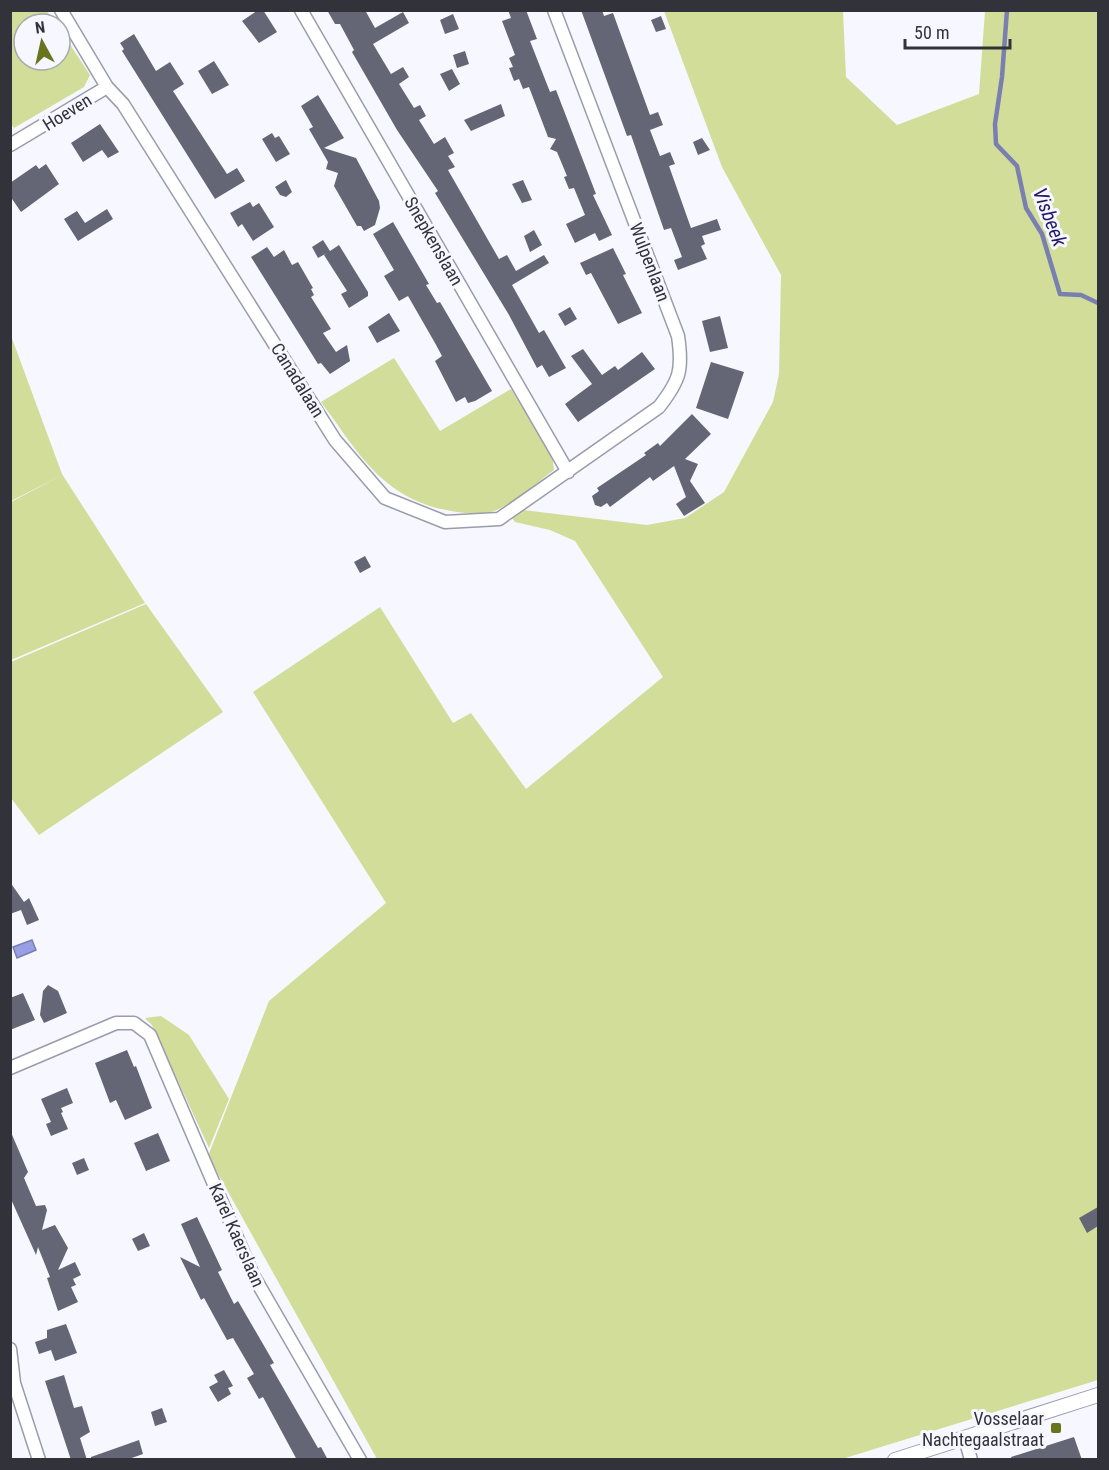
<svg xmlns="http://www.w3.org/2000/svg" width="1109" height="1470" font-family="'Roboto Condensed',sans-serif">
<style>
.green{fill:#d1dd99}
.water{fill:#989fe4;stroke:#797fb1;stroke-width:1.5}
.lines{fill:none;stroke-linecap:round;stroke-linejoin:round}
.stream{stroke:#797fb1;stroke-width:4.5}
.building{fill:#646676}
.minor-casing{stroke:#9a9cad;stroke-width:15}
.tertiary-casing{stroke:#9a9cad;stroke-width:16}
.minor{stroke:#fff;stroke-width:12}
.tertiary{stroke:#fff;stroke-width:14}
.poi-dot{fill:#6a741f;stroke:#f6f7ff;stroke-width:2}
.labels{text-anchor:middle;dominant-baseline:central;stroke-width:6;stroke-linejoin:round;paint-order:stroke}
.street-label{font-size:18px;fill:#32333a;stroke:#f6f7ff}
.poi-label{font-size:18px;fill:#32333a;stroke:#f6f7ff;text-anchor:end}
.water-label{font-size:20px;font-style:italic;fill:#221968;stroke:#f6f7ff}
</style>
<rect width="100%" height="100%" fill="#f6f7ff"/>
<path class="green" d="M10,11H47L56,24H24V60H60V29L90,75L84,87L14,128L10,123Z
M664,11H843L846,77L897,125L979,94L985,11H1098V1380L842,1459H377L208,1156L269,1001L386,903L253,692L380,607L453,723L471,713L526,789L663,677L575,541L550,530L515,522L512,518L523,510L647,525L685,518L724,492L773,402L779,374L781,275L722,167Z
M10,333L62,474L145,603L11,660V502L62,475L11,501Z
M394,358L440,431L511,389L552,455L554,470C537,482 520,499 501,508C485,516 468,514 451,511C382,499 359,453 321,402Z
M146,604L223,712L39,835L11,798V662Z
M161,1016L189,1035L229,1099L209,1148L152,1025L145,1018Z"/>
<path class="water" d="M32,940L36,950L17,958L13,947Z"/>
<g class="lines">
<path class="stream" d="M1007,10L1002,77L995,124L996,144L1017,166L1026,208L1042,234L1060,294L1081,295L1098,303"/>
</g>
<path class="building" d="M258,10H263L277,32L259,43L242,21Z
M327,10H365L375,28L403,12L409,23L373,44L391,74L403,67L409,77L399,84L414,108L420,105L426,116L419,120L434,144L445,137L454,153L448,156L455,167L448,170L499,259L507,255L516,271L544,255L549,263L512,285L539,333L544,330L566,368L549,377L542,365L537,368L509,315L435,193L438,191L397,130L352,52L354,50L340,24H335Z
M508,10H526L537,39L530,41L550,92L556,90L596,194L593,195L612,235L599,241L595,233L575,243L566,224L585,215L574,188L569,189L564,177L567,176L557,152L550,149L556,139L548,137L529,87L523,89L519,79L514,81L509,68L513,67L509,58L515,55L502,21L511,18Z
M581,10H602L604,16L613,13L650,115L658,112L663,125L650,130L660,156L670,152L675,164L669,166L691,228L717,219L721,230L702,236L705,244L701,246L707,259L678,270L674,260L682,257L671,228L664,230L631,135L627,136Z
M453,14L459,29L445,34L440,20Z
M661,16L666,29L656,32L651,20Z
M134,34L156,71L170,62L184,84L173,91L227,174L237,168L245,181L215,199L122,51L124,49L120,43Z
M465,51L469,64L457,68L453,55Z
M214,61L229,85L212,94L198,71Z
M452,69L460,84L449,91L440,74Z
M318,95L344,138L324,148L356,158L379,201L380,208L375,225L364,231L361,226H357L334,186L338,173L326,169L328,162L309,129L313,127L301,106Z
M501,104L505,116L471,131L464,120Z
M100,124L119,152L108,158L102,150L83,162L71,143Z
M272,133L275,138L279,136L290,154L276,162L262,139Z
M702,138L710,150L698,155L693,142Z
M46,164L59,184L21,212L10,196V183L36,165L39,169Z
M286,180L292,192L286,197L280,195L275,187Z
M523,180L532,200L522,203L512,184Z
M250,202L253,207L259,203L274,227L253,241L242,224L238,227L230,213Z
M107,209L113,219L78,241L64,219L77,211L85,223Z
M393,222L429,284L426,285L437,303L440,302L492,391L475,401L468,403L465,397L456,402L435,361L442,356L435,343L408,296L399,301L384,276L394,270L373,234Z
M534,230L542,245L530,252L524,236Z
M323,240L330,251L339,245L368,292V296L349,308L341,294L347,291L324,255L327,253L318,258L312,247Z
M267,247L274,257L284,250L292,265L298,262L313,288L311,289L314,295L311,297L331,329L323,333L336,352L347,345L350,361L330,374L321,363L318,364L251,257Z
M613,248L626,274L623,275L642,313L618,324L591,273L586,275L580,263Z
M570,307L577,319L565,326L558,314Z
M389,313L400,331L377,343L368,327Z
M720,316L728,348L710,352L702,321Z
M583,349L602,375L615,366L618,370L642,352L655,369L578,422L565,404L592,384L571,356Z
M711,362L744,372L728,419L696,408Z
M692,414L711,434L685,459L698,464L690,481L705,503L684,516L676,504L686,497L674,466L653,481L650,477L610,507L607,503L601,507L595,505L592,496L599,491L597,488L646,455L644,453L658,443L660,446Z
M365,556L371,567L360,573L354,562Z
M10,882L24,902L29,898L39,920L27,925L21,910L10,914Z
M48,985L58,991L67,1013L44,1023L40,1015L43,991Z
M23,993L35,1020L10,1030V998Z
M127,1050L134,1067L136,1066L152,1108L125,1120L116,1100L110,1103L95,1063Z
M67,1088L73,1103L61,1108L63,1112L61,1113L68,1129L51,1136L46,1124L51,1122L41,1099Z
M10,1130L28,1172L24,1178L36,1206L45,1205L47,1210L42,1230L55,1225L68,1248L58,1270L75,1262L81,1275L73,1279L76,1285L71,1287L78,1302L58,1311L47,1278L50,1277L38,1247L36,1255L10,1197Z
M158,1133L170,1161L146,1171L134,1143Z
M84,1158L89,1170L77,1175L72,1163Z
M1098,1207V1226L1087,1233L1079,1218Z
M197,1217L222,1270L218,1272L234,1304L238,1301L274,1363L270,1365L318,1448L321,1447L328,1460H297L263,1397L259,1399L247,1378L254,1374L233,1338L227,1340L204,1298L201,1300L180,1257L200,1267L181,1224Z
M144,1233L150,1246L138,1251L132,1239Z
M66,1324L77,1353L55,1361L51,1350L39,1354L35,1342L47,1338V1330Z
M224,1370L233,1386L228,1388L231,1394L218,1402L209,1387L218,1382L214,1375Z
M64,1375L74,1408L82,1406L90,1432L80,1438L87,1460H71L45,1381Z
M162,1408L167,1422L155,1426L151,1412Z
M1074,1437L1082,1460H1012L1011,1457Z
M139,1440L143,1454L126,1460H91V1457Z"/>
<g class="lines">
<g class="minor-casing">
<path id="minor" d="M61,10L107,87L123,104L335,440L385,498L445,522L499,519L659,407C680,380 683,370 678,336L554,10
M301,10L568,472
M10,145L107,87
M10,1068L116,1023H134L150,1035L253,1275L360,1460
M10,1349L14,1383L39,1460
M965,1438L971,1460"/>
</g>
<g class="tertiary-casing">
<path id="tertiary" d="M895,1460L1098,1395"/>
</g>
<use href="#minor" class="minor"/>
<use href="#tertiary" class="tertiary"/>
</g>
<rect class="poi-dot" x="1050" y="1422" width="12" height="12" rx="3"/>
<g class="labels">
<g class="street-label">
<text transform="translate(67 112) rotate(-32)">Hoeven</text>
<text transform="translate(434 241) rotate(60)">Snepkenslaan</text>
<text transform="translate(650 262) rotate(69)">Wulpenlaan</text>
<text transform="translate(298 380) rotate(58)">Canadalaan</text>
<text transform="translate(237 1235) rotate(66)">Karel Kaerslaan</text>
</g>
<g class="poi-label">
<text x="1044" y="1418">Vosselaar<tspan x="1044" dy="21">Nachtegaalstraat</tspan></text>
</g>
<g class="water-label">
<text transform="translate(1050 217) rotate(69)">Visbeek</text>
</g>
</g>
<rect width="1109" height="1470" fill="none" stroke="#32333a" stroke-width="24"/>
<g transform="translate(42 42) rotate(352)"><circle r="28" fill="#f6f7ff" stroke="#a8a9b0" stroke-width="1.5"/>
<path d="M0-4.5L10 22L0 15L-10 22Z" fill="#6a741f"/>
<text y="-9" font-size="16" font-weight="bold" text-anchor="middle" fill="#32333a">N</text>
</g>
<path d="M905 39v9h105v-9" fill="none" stroke="#32333a" stroke-width="3"/>
<text x="914" y="39" font-size="18" fill="#32333a" stroke="#f6f7ff" stroke-width="4.5" paint-order="stroke">50 m</text>
</svg>
